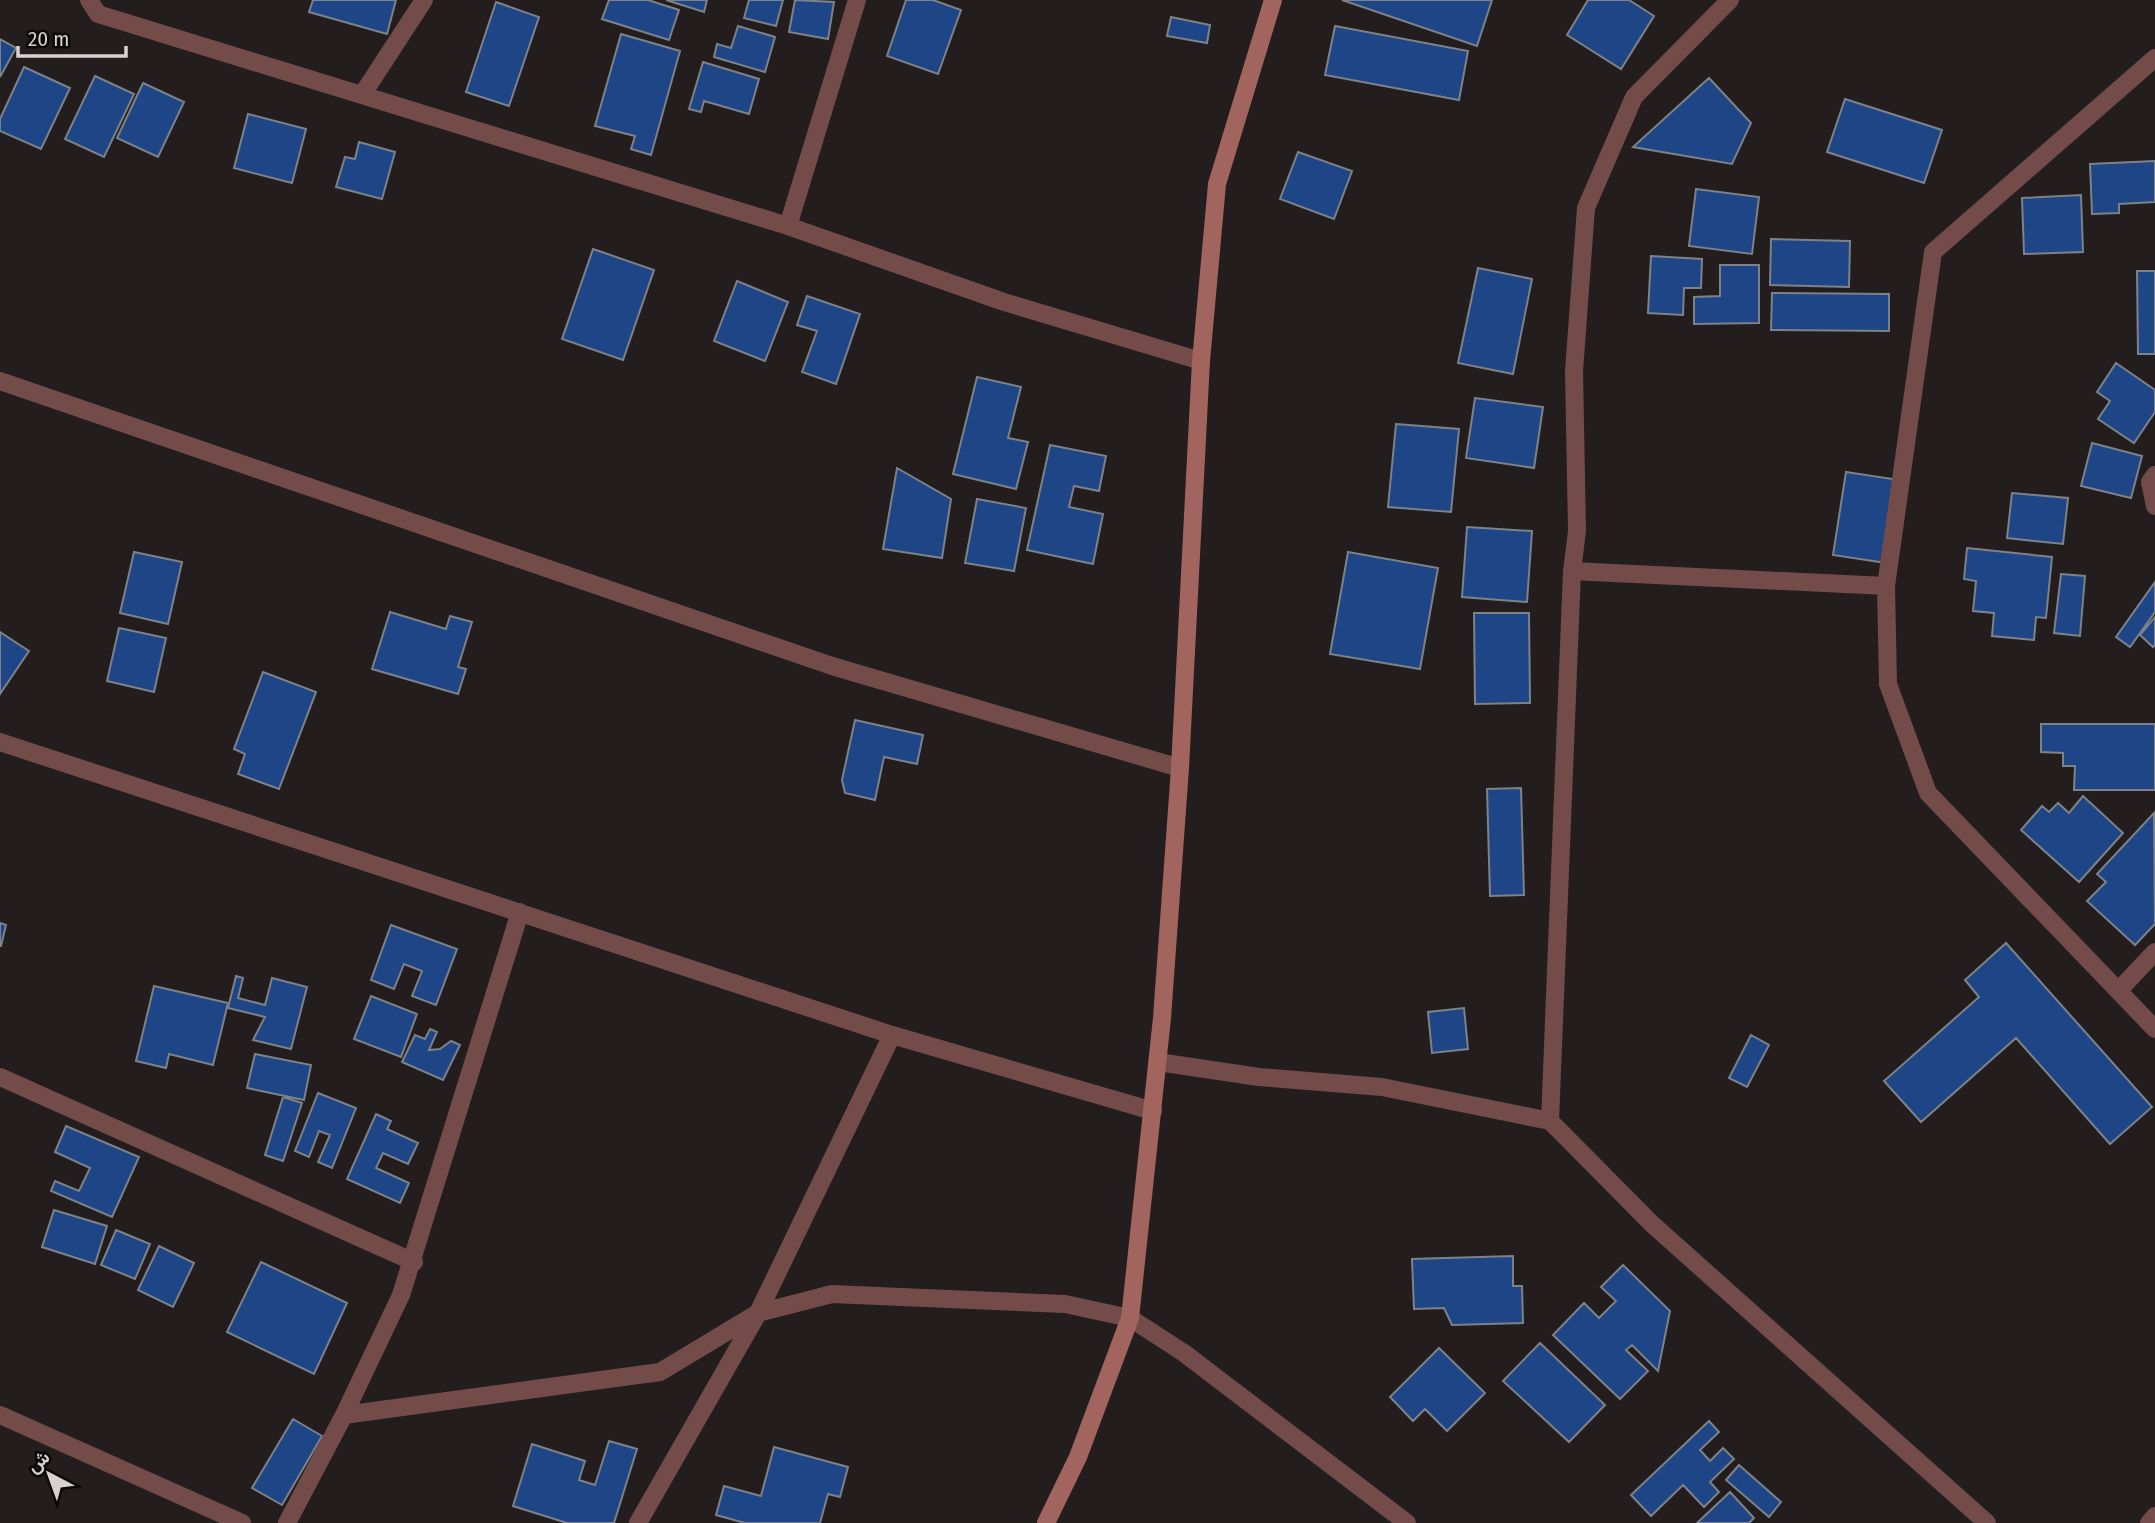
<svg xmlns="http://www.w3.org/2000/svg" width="2155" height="1523" font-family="'Fira Sans Condensed',Vazirmatn,sans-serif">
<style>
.building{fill:#1e4586;stroke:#7d8288;stroke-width:2}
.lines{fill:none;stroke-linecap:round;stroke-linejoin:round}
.street{stroke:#734c49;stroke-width:18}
.secondary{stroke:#a2645f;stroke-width:18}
</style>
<rect width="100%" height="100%" fill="#241d1d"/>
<path class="building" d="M313,0H396L387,34L309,12Z
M609,0H648L679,10L669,40L602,19Z
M666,0H707L704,12Z
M749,0H783L776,26L744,18Z
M795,0L834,2L828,39L789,32Z
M906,0H933L961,10L938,74L887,56Z
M1342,0H1492L1477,46Z
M1588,0H1629L1654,16L1621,69L1567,35Z
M496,2L539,17L509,106L466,92Z
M1171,17L1210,25L1207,43L1167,36Z
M738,26L775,37L765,72L714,57L717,44L731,48Z
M1335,26L1468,51L1459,100L1325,75Z
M621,34L680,51L651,155L631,149L635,136L595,126Z
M0,39L16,48L0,77Z
M703,62L759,79L749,114L704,101L701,112L689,109Z
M24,67L70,88L41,149L0,131V119Z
M95,76L134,94L104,157L65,139Z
M1709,78L1751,123L1732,164L1633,147Z
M143,83L184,102L158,157L117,138Z
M1845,99L1942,130L1924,183L1827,152Z
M248,114L306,129L292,183L234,168Z
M359,142L395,152L382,199L336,187L345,157L355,159Z
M1298,152L1352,171L1334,219L1280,199Z
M2155,161V202L2119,204V213L2092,214L2090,164Z
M1696,189L1759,197L1752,254L1689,246Z
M2081,195L2083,252L2024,254L2022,198Z
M1771,239L1850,241L1849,287L1770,285Z
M593,249L654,270L623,360L562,339Z
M1651,256L1702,259L1701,288H1684L1683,315L1648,313Z
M1720,265H1759V323L1694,324V297L1720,296Z
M1478,268L1532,279L1513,374L1458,363Z
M2137,271H2155V354H2138Z
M737,281L788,302L765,361L714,341Z
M1772,293L1889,294V331L1771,330Z
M807,296L860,314L836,384L802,372L817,331L797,325Z
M2116,363L2155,390V412L2134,443L2098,419L2110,401L2097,392Z
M977,377L1021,387L1008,438L1028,442L1016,489L953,474Z
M1475,398L1543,407L1534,468L1466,458Z
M1396,424L1459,429L1451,512L1388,507Z
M2092,443L2142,456L2131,498L2081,486Z
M1050,445L1106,456L1099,491L1074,486L1069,507L1103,514L1093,564L1027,550Z
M897,468L951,499L942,558L883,549Z
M1846,472L1906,481L1893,564L1833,555Z
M2012,493L2068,498L2063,544L2007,538Z
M977,499L1026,508L1014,571L965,563Z
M1467,527L1532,531L1527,602L1462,597Z
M1967,548L2052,557L2046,618L2036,617L2034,640L1992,636L1994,613L1973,611L1976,581L1964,579Z
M134,552L182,562L168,624L120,613Z
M1348,552L1438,568L1420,669L1330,654Z
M2061,574L2085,576L2080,636L2054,633Z
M2155,582V612L2130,647L2116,637Z
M390,612L446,629L450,616L472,622L458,667L466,669L458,694L372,669Z
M1474,613H1529L1530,703L1475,704Z
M2155,617V645L2153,647L2140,635Z
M119,628L166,638L154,692L107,681Z
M0,632L29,651L0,694Z
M263,672L316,692L279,789L238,774L245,754L234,749Z
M855,720L923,735L917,764L884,757L875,800L845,793L842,780Z
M2041,724H2155V790H2074L2075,766H2063V753L2041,752Z
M1521,788L1524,895L1490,896L1487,789Z
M2083,796L2123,833L2079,882L2021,830L2042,806L2049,812L2058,803L2069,813Z
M2154,813L2155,924L2135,945L2087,901L2106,882L2097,874Z
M0,923L6,925L1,946H0Z
M391,925L457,949L436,1005L412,996L422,971L404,964L394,989L371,980Z
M2006,943L2152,1107L2110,1144L2016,1038L1921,1122L1884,1081L1979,997L1965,980Z
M236,976L243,978L238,998L265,1005L272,978L307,987L291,1049L253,1040L265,1017L228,1008Z
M154,986L228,1003L213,1065L169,1054L166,1068L136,1061Z
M371,996L417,1014L401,1057L354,1039Z
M1464,1008L1468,1049L1432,1053L1428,1012Z
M430,1029L437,1032L429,1050L440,1049L451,1041L460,1045L443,1080L402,1062L415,1035L425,1039Z
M1751,1035L1769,1045L1747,1087L1729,1078Z
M255,1054L311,1065L304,1100L247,1088Z
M318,1093L356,1108L332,1168L318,1162L330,1135L319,1131L309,1157L295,1151Z
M283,1097L302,1103L283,1161L265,1155Z
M376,1114L391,1121L387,1129L418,1143L408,1164L383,1153L376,1168L409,1183L400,1203L347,1179Z
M66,1126L139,1157L112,1217L51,1191L55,1181L79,1191L90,1168L55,1152Z
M54,1210L107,1226L95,1264L42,1247Z
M116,1230L150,1244L135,1279L101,1265Z
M159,1246L194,1263L173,1307L138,1290Z
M1513,1256V1286H1522L1523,1323L1452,1325L1444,1308L1414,1309L1412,1259Z
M261,1262L347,1303L314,1374L227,1332Z
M1623,1265L1670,1311L1658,1371L1632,1345L1626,1350L1648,1371L1620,1399L1553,1335L1584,1303L1599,1318L1616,1301L1601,1287Z
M1540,1343L1605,1405L1569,1442L1503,1381Z
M1439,1348L1485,1393L1447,1431L1425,1409L1413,1421L1390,1397Z
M293,1419L322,1436L282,1505L252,1488Z
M1709,1421L1719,1432L1700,1450L1710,1461L1723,1448L1734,1459L1710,1482L1719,1492L1704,1507L1683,1485L1651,1516L1631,1495Z
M609,1441L637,1449L614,1523H567L513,1506L532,1444L585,1461L579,1480L595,1485Z
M774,1447L848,1467L840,1497L828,1494L820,1523H745L716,1515L724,1486L761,1496Z
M1739,1465L1781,1502L1769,1517L1726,1480Z
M1730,1492L1754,1518L1749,1523H1697Z"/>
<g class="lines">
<path class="street" d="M89,0L98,14L788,226L1004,302L1201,361
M2155,58L1933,252L1886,586L1888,684L1928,793L2155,1029
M362,95L424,0
M788,226L857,0
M0,381L832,666L1180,768
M2155,475L2150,482L2155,506
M1572,571L1886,586
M0,742L892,1035L1153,1111
M2119,990L2155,952
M1158,1062L1259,1077L1382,1087L1550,1121L1652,1224L1987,1523
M0,1077L414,1262
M1550,1121L1572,571L1577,531L1574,371L1586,208L1634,97L1730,0
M0,1415L242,1523
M344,1415L660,1372L758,1313L832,1294L1065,1304L1130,1318L1184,1353L1407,1523
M287,1523L344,1415L401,1295L520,912
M638,1523L758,1313L892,1035
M2149,1523L2155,1516"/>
<path class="secondary" d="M1046,1523L1078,1457L1130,1318L1162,1018L1180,768L1201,361L1217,184L1273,0"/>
</g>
<g transform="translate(49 1474) rotate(319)" stroke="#0b0808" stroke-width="5" paint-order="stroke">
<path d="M0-5L12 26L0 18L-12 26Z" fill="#d7d2d1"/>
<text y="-10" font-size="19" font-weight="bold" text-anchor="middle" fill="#d7d2d1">ش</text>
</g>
<path d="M18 46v10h108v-10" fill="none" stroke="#d7d2d1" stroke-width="3.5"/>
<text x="28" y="46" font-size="21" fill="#d7d2d1" stroke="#0b0808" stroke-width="5" paint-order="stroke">20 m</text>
</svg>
